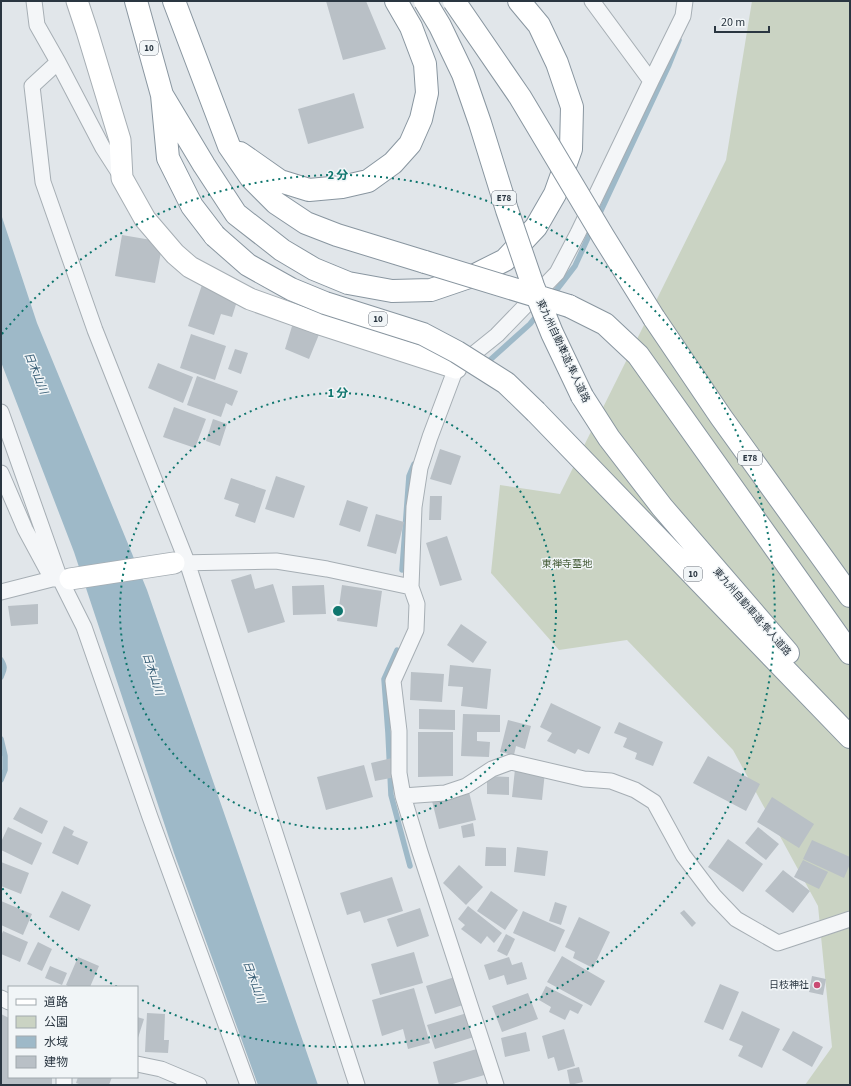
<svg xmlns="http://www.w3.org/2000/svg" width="851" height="1086" font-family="'Source Sans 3','Noto Sans JP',sans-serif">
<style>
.green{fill:#cad3c3}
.water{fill:#9eb9c8}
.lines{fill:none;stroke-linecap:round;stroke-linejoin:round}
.stream{stroke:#9eb9c8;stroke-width:5.5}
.building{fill:#b9c0c6}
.street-casing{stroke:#a6aeb4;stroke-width:17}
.secondary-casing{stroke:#a6aeb4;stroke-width:23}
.highway-casing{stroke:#8996a0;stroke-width:24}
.street{stroke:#f4f6f8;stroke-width:15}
.secondary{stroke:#fff;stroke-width:21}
.highway{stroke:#fff;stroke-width:22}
.highway-bridge-casing{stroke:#8996a0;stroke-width:24;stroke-linecap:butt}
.highway-bridge{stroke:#fff;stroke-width:22}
.ring{fill:none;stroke:#0f766e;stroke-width:2;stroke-dasharray:2 4}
.poi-dot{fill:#ca4b73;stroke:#f1f5f7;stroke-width:1.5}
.labels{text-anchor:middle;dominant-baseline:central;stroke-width:3;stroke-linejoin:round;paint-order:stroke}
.shield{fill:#f1f5f7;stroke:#666f78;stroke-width:1}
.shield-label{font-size:9px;font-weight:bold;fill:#2a3641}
.street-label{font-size:10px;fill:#2a3641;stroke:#f1f5f7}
.park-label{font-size:10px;fill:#455c38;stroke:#f1f5f7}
.poi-label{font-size:10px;fill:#2a3641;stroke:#f1f5f7;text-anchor:end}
.water-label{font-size:11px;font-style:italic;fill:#355c74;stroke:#f1f5f7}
.centre{fill:#0f766e;stroke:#f1f5f7;stroke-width:2}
.ring-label{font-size:12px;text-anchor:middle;font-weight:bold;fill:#0f766e;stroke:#f1f5f7;stroke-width:3;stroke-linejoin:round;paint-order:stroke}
</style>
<rect width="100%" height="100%" fill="#e1e6ea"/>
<path class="green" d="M752,1H850V1085H805L832,1047L818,906L733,750L627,640L559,650L491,573L500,485L560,494L726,160Z"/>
<path class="water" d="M1,214L37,323L147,590L318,1085H258L174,853L74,552L1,362Z"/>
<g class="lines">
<path class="stream" d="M598,217L669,65L679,40
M552,296L575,266L592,229
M490,360L530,324L538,314
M402,570L409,476L414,464
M397,650L384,679L388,733L391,795L410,866
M1,660C6,668 4,669 1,677
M1,739L5,756V770L1,780"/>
</g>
<path class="building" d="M326,1H366L386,49L343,60Z
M354,93L364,128L308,144L298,109Z
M122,235L163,242L155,283L115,276Z
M203,282L238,298L232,317L221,314L214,335L188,326Z
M293,323L320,332L309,359L285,349Z
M191,334L226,346L215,380L180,368Z
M235,349L248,353L241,374L228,369Z
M158,363L193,377L183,403L148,388Z
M197,376L238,391L232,406L226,403L221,417L187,405Z
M174,407L206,419L195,448L163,437Z
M213,419L227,424L220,446L206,441Z
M440,449L461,456L451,485L430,479Z
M276,476L305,486L294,518L265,509Z
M231,478L266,490L255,523L235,516L239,504L224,499Z
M430,496H442L441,520H429Z
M347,500L368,507L360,532L339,525Z
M376,514L404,522L396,554L367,546Z
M447,536L462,580L440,586L426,543Z
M251,574L255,589L273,584L285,622L248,633L231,580Z
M324,585L326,614L293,615L292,586Z
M342,585L382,591L377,627L337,621Z
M38,604V624L11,626L8,606Z
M461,624L487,642L473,663L447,645Z
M450,665L491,669L487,709L461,706L463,687L448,686Z
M411,672L444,674L442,702L410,700Z
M551,703L601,727L589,754L578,749L575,754L547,741L552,733L540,727Z
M419,709L455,710V730L419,729Z
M463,714L500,715V732H477V741L490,742L489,757L461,756Z
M508,720L531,726L525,749L516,746L514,755L500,752Z
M619,722L663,742L653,766L635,759L637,753L623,747L627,738L614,733Z
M418,732H453V776L418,777Z
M708,756L760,784L746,811L693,783Z
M392,758L396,777L375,781L371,763Z
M364,765L373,797L326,810L317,777Z
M515,769L545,772L542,800L512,797Z
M487,776L509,777V795L487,794Z
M469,792L476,820L439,829L432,801Z
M772,797L814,824L799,848L757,822Z
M20,807L48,821L42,834L13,819Z
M473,823L475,836L463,838L461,826Z
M64,826L74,831L72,835L88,842L78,865L52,853Z
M8,827L42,843L32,865L1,850V842Z
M758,827L779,844L766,860L745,843Z
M728,839L763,864L743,892L708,867Z
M812,840L850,857V864L844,878L803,859Z
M486,847L506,848V866H485Z
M517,847L548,851L545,876L514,872Z
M803,860L828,872L819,889L794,877Z
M1,862L29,873L21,894L1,886Z
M459,865L483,887L466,905L443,883Z
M783,870L810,891L793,913L765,891Z
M392,877L403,911L364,923L360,911L347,915L340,893Z
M62,891L91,905L79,931L49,917Z
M491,891L518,910L505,930L477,911Z
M1,901L32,914L23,935L1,925Z
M555,902L567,906L561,925L549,921Z
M468,906L502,933L494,943L487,936L481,944L461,929L465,925L458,919Z
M420,908L429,936L397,947L387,919Z
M684,910L696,923L692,927L680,913Z
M523,911L565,930L555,952L513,933Z
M579,917L610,932L593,968L573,958L575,952L565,947Z
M3,931L28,942L20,962L1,954V936Z
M506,934L515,939L507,956L497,951Z
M38,942L52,949L42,971L27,964Z
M414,952L423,983L380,995L371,964Z
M562,956L605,981L591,1006L547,982Z
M78,957L99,966L90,987H70L66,985Z
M509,957L512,965L522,962L527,979L507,985L504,975L489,980L484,965Z
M50,966L67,973L62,985L45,978Z
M458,976L466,1004L435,1014L426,986Z
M812,976L826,979L823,995L809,992Z
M720,984L739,992L723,1030L704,1022Z
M546,986L583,1005L578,1014L570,1010L565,1020L549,1012L551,1007L539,1000Z
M414,988L430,1043L408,1049L403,1029L382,1036L372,1000Z
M528,993L538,1019L502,1032L492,1006Z
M742,1011L780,1029L762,1068L738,1056L743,1046L729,1040Z
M147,1013L165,1014L164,1040H169L168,1053L145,1052Z
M467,1013L474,1037L435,1049L427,1025Z
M1,1014L9,1018V1077H52V1085H1Z
M137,1017L144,1019L137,1041Z
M564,1029L575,1066L558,1071L554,1057L548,1059L542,1036Z
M793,1031L823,1047L812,1067L782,1050Z
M526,1032L530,1051L505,1057L501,1038Z
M480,1048L488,1074L449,1085H439L433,1062Z
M579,1067L583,1082L570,1085L567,1070Z
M78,1077H112L109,1085H82L76,1083Z"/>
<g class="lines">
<g class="street-casing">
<path id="street" d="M34,1L37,25L58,62L103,148L121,176
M58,62L32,86L43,182L95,330L187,562L357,1085
M651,81L683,16L685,1
M1,412L60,579L84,627L150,817L248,1085
M1,473L25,529L52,579
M178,563L276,561L327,569L411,587
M1,592L52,579H61
M403,796L445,793L466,786L492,769L511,762L584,779L611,781L635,790L654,802L683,855L714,896L736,919L778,943L850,919
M1,998L9,1002
M137,1064L161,1069L199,1085
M64,1077V1085
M496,1085L420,852L403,796L399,773V731L393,681L416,630L417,604L411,587L414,507L420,468L430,437L456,368L497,335L557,273L578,233L651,81L592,1"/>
</g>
<g class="secondary-casing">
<path id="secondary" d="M77,1L87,31L120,140L122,178L145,219L175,254L190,267L250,299L320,324L456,368
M70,579L174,563"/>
</g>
<g class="highway-casing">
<path id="highway" d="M136,1L162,95L168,158L192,206L215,236
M174,1L229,146L251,178L276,203L306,223L337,235L425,262
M162,95L204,165L236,214L282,250L314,269L348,283L392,291L431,290L475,275L505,260L536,227L555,194L571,149L572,107L557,63L539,25L519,1
M240,153L280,181L309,190L342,187L368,181L393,163L410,144L421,119L427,93L425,64L411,27L396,1
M569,306L605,324L638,355L850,653
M654,318L721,417L850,596
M582,396L609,438L662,507L788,653
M536,412L850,737"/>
</g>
<use href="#street" class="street"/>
<use href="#secondary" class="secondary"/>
<use href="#highway" class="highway"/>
<g class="highway-bridge-casing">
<path id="highway-bridge" d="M425,1L440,26L463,74L480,123L507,210L533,286L552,333L582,396
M454,1L520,97L603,236L654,318
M215,236L248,265L291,289L325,303L423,334L457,352L506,383L536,412
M425,262L569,306"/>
</g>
<use href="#highway-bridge" class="highway-bridge"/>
</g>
<g class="ring">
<circle cx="338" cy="611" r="218"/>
<path d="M117 987A436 436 0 0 1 2 888M2 334A436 436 0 1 1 140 999"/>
</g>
<circle class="poi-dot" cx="817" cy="985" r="4"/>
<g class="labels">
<g class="shield">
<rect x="140" y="41" width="18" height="14" rx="3"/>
<rect x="492" y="191" width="24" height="14" rx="3"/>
<rect x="369" y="312" width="18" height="14" rx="3"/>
<rect x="738" y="451" width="24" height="14" rx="3"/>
<rect x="684" y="567" width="18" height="14" rx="3"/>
</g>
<g class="shield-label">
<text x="149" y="48">10</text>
<text x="504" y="198">E78</text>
<text x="378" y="319">10</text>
<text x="750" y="458">E78</text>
<text x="693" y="574">10</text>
</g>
<g class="street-label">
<text transform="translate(563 351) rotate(65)">東九州自動車道;隼人道路</text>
<text transform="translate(752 612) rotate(49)">東九州自動車道;隼人道路</text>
</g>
<g class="park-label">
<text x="567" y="564">東禅寺墓地</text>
</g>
<g class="poi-label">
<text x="809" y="985">日枝神社</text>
</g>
<g class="water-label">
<text transform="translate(36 373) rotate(68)">日木山川</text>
<text transform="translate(153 674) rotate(72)">日木山川</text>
<text transform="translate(254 982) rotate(70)">日木山川</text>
</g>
</g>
<circle cx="338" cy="611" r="6" class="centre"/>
<g class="ring-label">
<text x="338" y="179">2 分</text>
<text x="338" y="397">1 分</text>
</g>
<rect width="851" height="1086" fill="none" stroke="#2a3641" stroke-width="4"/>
<rect x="8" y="986" width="130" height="92" fill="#f1f5f7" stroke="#a1a9ae"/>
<rect x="16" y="999" width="20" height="6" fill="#ffffff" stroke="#a1a9ae"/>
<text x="44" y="1006" font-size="12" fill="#2a3641">道路</text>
<rect x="16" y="1016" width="20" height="12" fill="#cad3c3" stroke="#a1a9ae"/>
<text x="44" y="1026" font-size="12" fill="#2a3641">公園</text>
<rect x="16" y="1036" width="20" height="12" fill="#9eb9c8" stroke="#a1a9ae"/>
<text x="44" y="1046" font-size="12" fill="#2a3641">水域</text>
<rect x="16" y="1056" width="20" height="12" fill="#b9c0c6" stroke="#a1a9ae"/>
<text x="44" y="1066" font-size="12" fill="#2a3641">建物</text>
<path d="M715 26v6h54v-6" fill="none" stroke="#2a3641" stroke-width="2"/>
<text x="721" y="26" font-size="12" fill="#2a3641" stroke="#f1f5f7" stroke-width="3" paint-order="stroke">20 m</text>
</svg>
